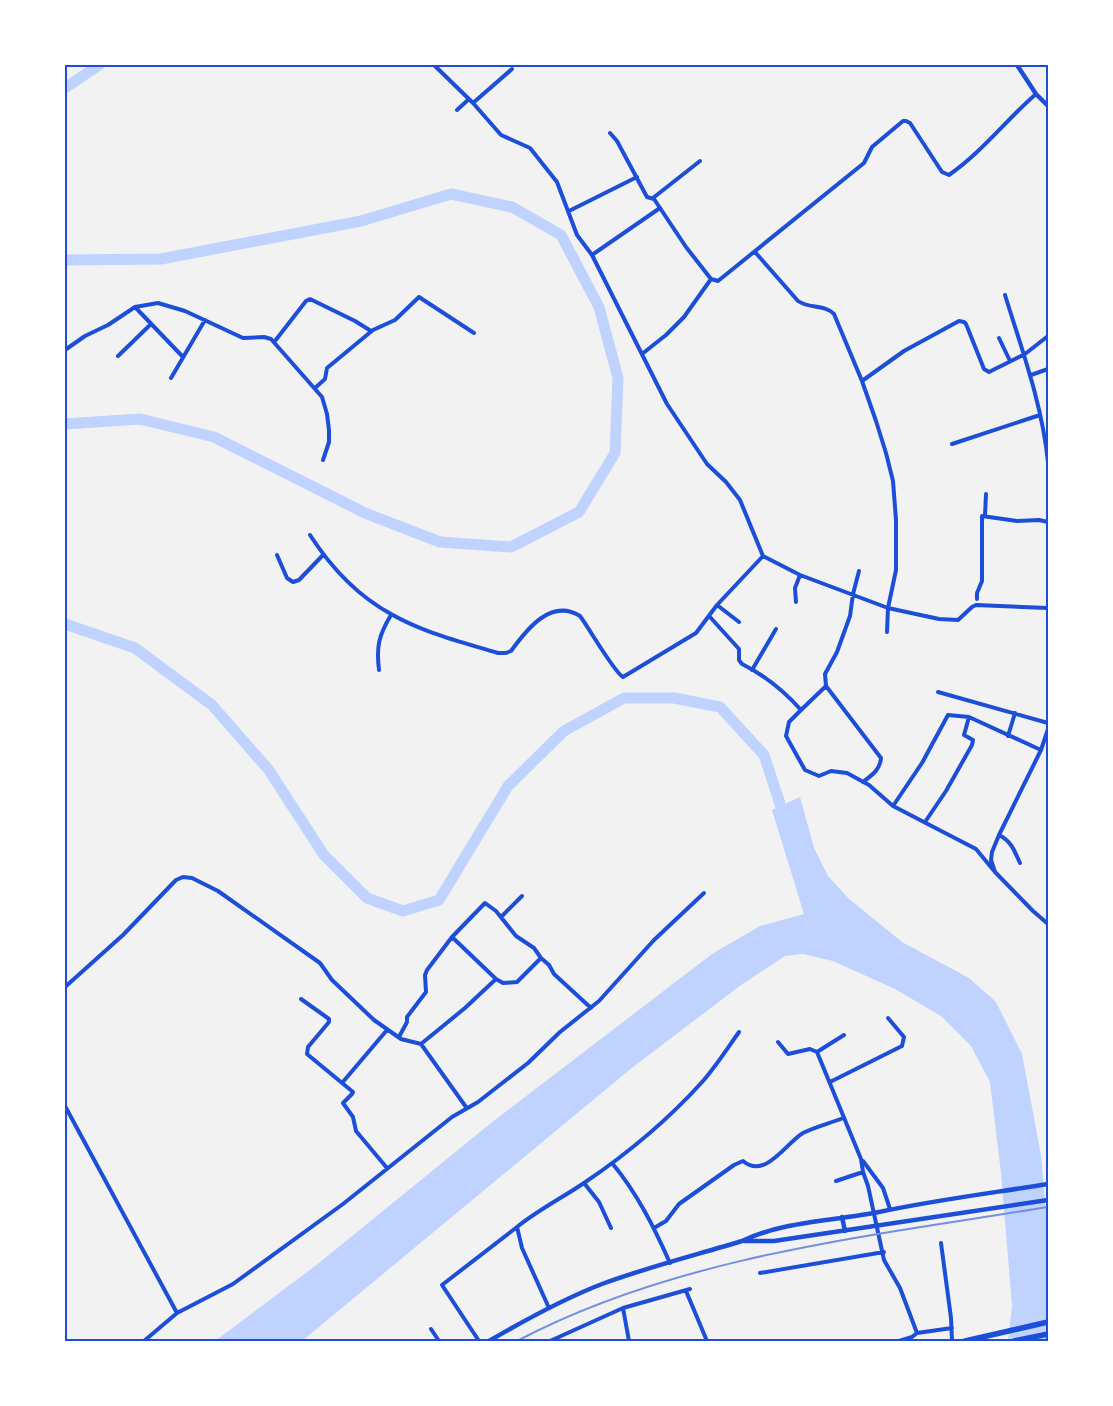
<svg xmlns="http://www.w3.org/2000/svg" width="1113" height="1406" font-family="Helvetica,sans-serif">
<style>
.water{fill:#bfd3fe}
.lines{fill:none;stroke-linecap:round;stroke-linejoin:round}
.river{stroke:#bfd3fe;stroke-width:11}
.minor{stroke:#1d4ed8;stroke-width:4}
.tertiary{stroke:#1d4ed8;stroke-width:4.5}
.trunk{stroke:#1d4ed8;stroke-width:5.5}
.rail{stroke:#7290e2;stroke-width:2}
.neatline{fill:none;stroke:#1d4ed8;stroke-width:2}
</style>
<rect width="100%" height="100%" fill="#f2f2f2"/>
<path class="water" d="M800,797L814,848L828,876L848,898L902,942L969,978L996,1002L1022,1054L1041,1155L1048,1235V1341H1008L1012,1306L1001,1173L990,1082L971,1046L941,1016L895,989L833,961L803,954L785,956L741,985L633,1067L302,1341H215L319,1263L491,1123L712,954L760,926L804,914L772,810Z"/>
<g class="lines">
<path class="river" d="M65,88L99,65
M65,260L161,259L361,221L451,194L512,207L561,235L599,307L618,378L615,453L579,512L511,547L440,542L365,513L214,437L140,419L65,424
M65,624L135,648L212,705L268,769L324,855L367,898L403,911L439,900L508,786L564,731L624,698H674L720,707L764,755L785,819"/>
<path class="minor" d="M434,65L473,103L501,135L530,148L557,182L577,235L592,255L667,404L707,464L726,482L740,500L763,556L800,575L888,608L939,619L958,620L972,607L976,605L1048,608
M473,103L512,69
M457,110L469,99
M610,133L617,141L647,197L654,199L686,247L711,279L718,281L864,163L872,147L903,121H906L910,123L942,172L949,175C982,152 1006,120 1036,94
M653,198L700,161
M569,211L637,177
M755,252L798,301C809,309 824,304 834,314L862,381L876,421L886,453L893,481L896,520V570L888,608L887,632
M592,255L660,208
M1005,295C1022,350 1042,404 1048,462
M135,307L183,357
M999,338L1010,361
M275,341L306,301L310,299L355,321L371,331
M65,350L85,336L108,325L135,307L158,303L185,311L243,338L264,337L271,339L322,397L327,414L329,430V442L323,460
M642,354L666,335L684,317L711,279
M118,356L150,325
M1031,375L1048,369
M171,378L205,320
M862,381L904,351L959,321L964,322L966,324L984,369L989,372L1025,354L1048,336
M315,388L325,379L327,368L373,330L395,320L419,297L474,333
M952,444L1040,415
M985,516L986,494
M310,535C330,566 358,596 391,614C424,633 462,642 498,653H506L511,651C527,629 551,598 580,616C589,628 614,672 623,677L696,633L717,605L763,556
M277,555L287,578L293,582L299,580L323,555
M859,571L853,594L850,616L837,652L825,674L826,686L881,758C880,770 872,775 863,782
M977,599V593L982,581V516L1017,521L1039,520L1048,522
M796,602L795,588L800,575
M717,605L739,622
M710,617L739,649V660L742,664C764,675 784,691 801,710L789,722L786,736L805,770L819,776L831,771L847,773L869,785L893,806L976,849L995,872
M379,670C376,646 379,635 391,615
M752,670L776,629
M938,692L1048,723
M801,710L826,686
M1048,729L1041,750L999,835L992,852L991,860L995,872L1033,911L1048,924
M1008,736L1015,713
M893,806L922,763L948,715L969,717L1041,750
M925,822L946,791L972,745L973,740L964,735L969,717
M999,835C1012,842 1014,850 1020,863
M501,917L522,896
M452,937L496,979L503,983L517,982L541,958
M65,987L123,935L176,880L183,877L192,878L218,891L320,963L332,980L374,1020L401,1039L421,1044L466,1107
M301,999L329,1019V1022L308,1047L307,1054L353,1092L352,1094L343,1103L353,1117L356,1131L387,1168
M399,1037L407,1022V1017L426,992L425,975L427,970L452,937L485,903L496,911L516,936L534,948L541,958L549,965L554,974L591,1008
M778,1042L788,1054L810,1049L817,1052L861,1159L863,1172L868,1186L884,1260L900,1288L917,1333L912,1337L899,1341
M421,1044L465,1008L496,979
M817,1052L844,1035
M830,1082L902,1046L904,1037L888,1018
M342,1083L387,1030
M65,1106L177,1313
M863,1161L883,1188L890,1209
M612,1163C637,1193 654,1227 670,1263
M836,1181L863,1172
M584,1183L599,1202L611,1228
M654,1228L666,1221L679,1204L734,1165L743,1161C765,1180 786,1143 803,1133C815,1127 831,1123 843,1118
M941,1243L951,1318L952,1341
M760,1273L884,1252
M686,1291L707,1341
M549,1308L522,1248L517,1227C538,1210 562,1198 584,1183C627,1154 668,1120 703,1081C716,1066 727,1049 739,1032
M623,1308L629,1341
M431,1329L439,1341
M917,1333L952,1328
M144,1341L177,1313L233,1284L343,1204L452,1117L478,1102L528,1063L560,1032L599,1001L654,940L704,893
M479,1341L442,1285L517,1227
M550,1341L623,1308L690,1289"/>
<path class="tertiary" d="M1017,65L1036,94L1048,106
M842,1217L845,1231
M744,1241H774L1048,1200
M489,1341C525,1320 563,1299 602,1284C648,1267 696,1255 742,1241C784,1221 834,1221 879,1212C935,1200 992,1193 1048,1184"/>
<path class="trunk" d="M965,1341L1048,1322
M1014,1341L1048,1334"/>
<path class="rail" d="M517,1341C678,1256 870,1236 1048,1207"/>
</g>
<rect width="1113" height="1406" fill="none" stroke="#ffffff" stroke-width="132"/>
<rect x="66" y="66" width="981" height="1274" class="neatline"/>
</svg>
